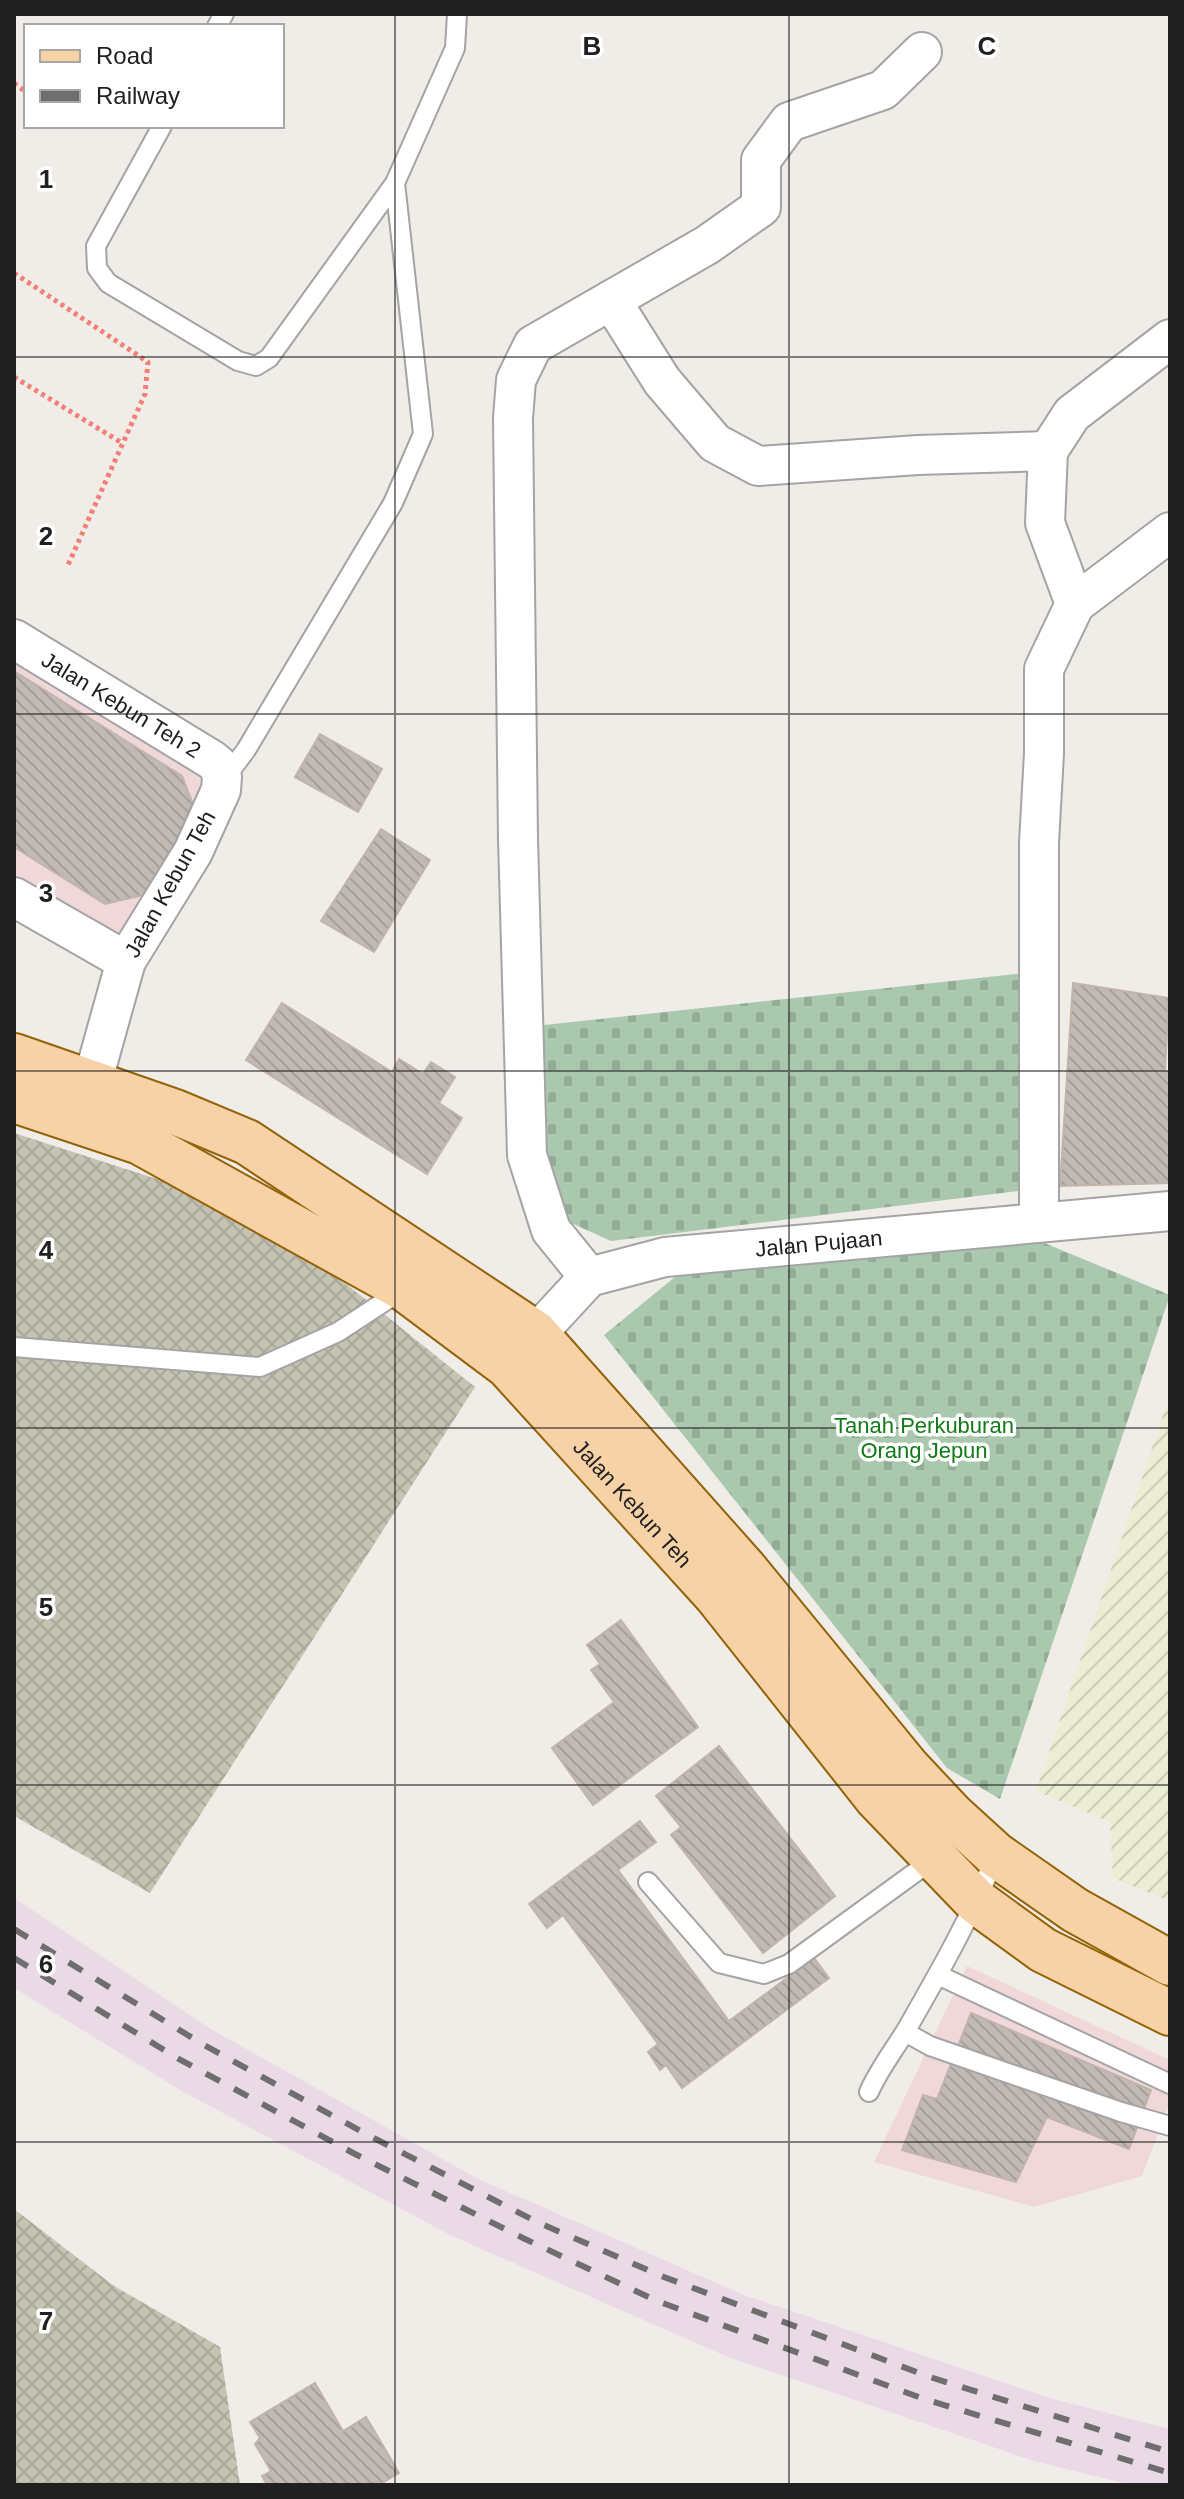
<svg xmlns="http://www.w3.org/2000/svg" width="1184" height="2499" font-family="Arial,sans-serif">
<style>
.commercial{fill:#f0d8d8}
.railway{fill:#e9dae6}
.construction{fill:url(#construction-cross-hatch)}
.farmland{fill:url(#farmland-furrows)}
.cemetery{fill:url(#cemetery-stones)}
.building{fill:url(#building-back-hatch);stroke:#c1b4ab;stroke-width:2}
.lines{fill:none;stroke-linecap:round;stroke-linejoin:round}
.service-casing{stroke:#a4a4a4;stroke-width:22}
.minor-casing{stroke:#a4a4a4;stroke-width:42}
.primary-casing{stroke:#946308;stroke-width:48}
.path{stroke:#f28076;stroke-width:5;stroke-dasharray:4 4;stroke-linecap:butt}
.service{stroke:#fff;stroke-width:18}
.minor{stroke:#fff;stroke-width:38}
.primary{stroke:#f7d2a6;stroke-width:44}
.rail{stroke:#6e6e6e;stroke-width:6;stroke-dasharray:16 16;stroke-linecap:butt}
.grid{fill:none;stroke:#202020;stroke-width:2;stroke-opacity:0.55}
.labels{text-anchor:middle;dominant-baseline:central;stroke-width:7;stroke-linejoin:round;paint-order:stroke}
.street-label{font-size:22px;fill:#202020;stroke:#fff}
.park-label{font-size:22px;fill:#127b18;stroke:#fff}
.grid-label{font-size:26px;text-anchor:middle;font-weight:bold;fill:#202020;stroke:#fff;stroke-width:7;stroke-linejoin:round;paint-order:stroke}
</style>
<defs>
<pattern id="construction-cross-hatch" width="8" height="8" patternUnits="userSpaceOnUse" patternTransform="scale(2)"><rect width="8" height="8" fill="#c5c4b3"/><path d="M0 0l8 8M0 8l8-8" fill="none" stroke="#a9a89a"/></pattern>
<pattern id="farmland-furrows" width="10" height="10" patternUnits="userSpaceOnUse" patternTransform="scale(2)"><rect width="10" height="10" fill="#eceed4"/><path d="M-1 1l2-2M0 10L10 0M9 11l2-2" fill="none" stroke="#caccb6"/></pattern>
<pattern id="cemetery-stones" width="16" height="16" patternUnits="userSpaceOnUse" patternTransform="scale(2)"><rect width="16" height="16" fill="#aac8ae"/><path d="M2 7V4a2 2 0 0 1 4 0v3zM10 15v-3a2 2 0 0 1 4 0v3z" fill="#92ac95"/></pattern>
<pattern id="building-back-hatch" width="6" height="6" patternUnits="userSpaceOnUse" patternTransform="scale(2)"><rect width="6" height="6" fill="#c1b9b4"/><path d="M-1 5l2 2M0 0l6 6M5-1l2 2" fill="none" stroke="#a69f9a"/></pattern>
</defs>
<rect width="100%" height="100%" fill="#f0ede8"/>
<path class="commercial" d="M14,656L205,773L206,788L122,939L14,878Z
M967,1966L1170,2060V2102L1142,2176L1034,2207L874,2162Z"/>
<path class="railway" d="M14,1898L209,2028L478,2179L744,2295L1053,2399L1170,2429V2485H1132L1034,2461L728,2357L452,2236L180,2090L14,1988Z"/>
<path class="construction" d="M14,1133L216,1198L350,1287L475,1387L150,1893L14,1816Z
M14,2209L114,2286L220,2347L240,2485H14Z"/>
<path class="farmland" d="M1170,1395V1901L1113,1878L1110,1822L1036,1791Z"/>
<path class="cemetery" d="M1026,973L1034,1189L611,1241L547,1212L535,1026Z
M1042,1242L1170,1295L1000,1799L947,1768L604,1335L686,1268Z"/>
<path class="building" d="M14,671L182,776L197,815L147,894L105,904L14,847Z
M320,734L382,769L358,812L295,777Z
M381,829L430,860L374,952L321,921Z
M1073,983L1169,998L1165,1071L1170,1073V1183L1060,1186Z
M282,1003L392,1072L399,1059L423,1074L431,1062L455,1077L439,1103L462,1118L427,1174L246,1060Z
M621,1620L698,1727L593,1805L552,1748L614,1702L591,1670L600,1664L587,1645Z
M719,1746L835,1896L763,1953L671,1835L681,1827L656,1796Z
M640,1821L656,1842L618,1870L729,2021L814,1958L829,1978L682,2088L666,2065L660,2070L648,2052L658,2044L563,1915L547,1928L529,1904Z
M971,2013L1151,2090L1129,2149L1047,2117L1016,2182L902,2150L923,2095L937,2099Z
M315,2383L343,2431L366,2417L399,2473L379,2485H267L262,2476L271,2471L255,2444L260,2438L250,2422Z"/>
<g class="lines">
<g class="service-casing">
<path id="service" d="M217,26L224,14
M162,126L96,246L97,268L108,283L238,361L256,366L269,358L395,183L455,48L457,14
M222,777L234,766L246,750L393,503L423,434L395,183
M14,1347L260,1367L338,1332L402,1290
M648,1882L719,1963L764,1974L789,1964L935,1858
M938,1975L1170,2084
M905,2032L930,2046L1121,2112L1170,2126
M869,2092C879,2069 895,2049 908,2027C940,1971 972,1915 996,1855"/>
</g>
<g class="minor-casing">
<g id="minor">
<path d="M611,300L662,381L715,443L758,466L918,455L1048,451"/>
<path d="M1075,604L1045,523L1048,451L1072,414L1170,339"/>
<path id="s1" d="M14,639L212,760L219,766L222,777L221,790L193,852L126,961L92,1083"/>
<path d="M14,897L126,961"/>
<path d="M1039,1222V843L1044,753V669L1075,604L1170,532"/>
<path d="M589,1277L551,1230L527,1155L518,839L513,418L516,380L533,345L707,245L761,207V160L789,122L883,90L922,52"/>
<path id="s2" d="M515,1357L589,1277L665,1257L1170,1211"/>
</g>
</g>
<g class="primary-casing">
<g id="primary">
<path d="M14,1056L175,1112L247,1142L535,1333L744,1568L907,1767L952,1815L996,1855L1075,1910L1170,1963"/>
<path id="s3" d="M14,1100L140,1142L405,1289L508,1366L717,1596L877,1798L977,1902L1043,1950L1170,2013"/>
</g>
</g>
<path class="path" d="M14,83L26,92
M14,273L148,362L145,394L68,565
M14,377L122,443"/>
<use href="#service" class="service"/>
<use href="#minor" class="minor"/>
<use href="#primary" class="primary"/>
<path class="rail" d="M14,1929L204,2045L366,2134L537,2222L664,2277L930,2377L1170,2452
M14,1958L177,2058L355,2154L525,2239L657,2301L924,2399L1170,2473"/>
</g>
<path class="grid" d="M395,14V2485M789,14V2485M14,357H1170M14,714H1170M14,1071H1170M14,1428H1170M14,1785H1170M14,2142H1170"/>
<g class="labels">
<g class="street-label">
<text stroke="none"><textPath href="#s1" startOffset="126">Jalan Kebun Teh 2</textPath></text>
<text transform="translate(170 884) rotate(-61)">Jalan Kebun Teh</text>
<text stroke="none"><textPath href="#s2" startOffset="342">Jalan Pujaan</textPath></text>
<text stroke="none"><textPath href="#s3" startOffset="750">Jalan Kebun Teh</textPath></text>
</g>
<g class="park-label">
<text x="924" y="1425">Tanah Perkuburan<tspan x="924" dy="25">Orang Jepun</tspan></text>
</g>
</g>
<g class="grid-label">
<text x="592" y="55">B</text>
<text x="987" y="55">C</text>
<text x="46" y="188">1</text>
<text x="46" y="545">2</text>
<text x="46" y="902">3</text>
<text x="46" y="1259">4</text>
<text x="46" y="1616">5</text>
<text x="46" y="1973">6</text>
<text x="46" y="2330">7</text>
</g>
<rect width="1184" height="2499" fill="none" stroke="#202020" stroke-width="32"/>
<rect x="24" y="24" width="260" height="104" fill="#ffffff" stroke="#a6a6a6" stroke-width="2"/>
<rect x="40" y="50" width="40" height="12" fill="#f7d2a6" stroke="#a6a6a6" stroke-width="2"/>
<text x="96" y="64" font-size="24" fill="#202020">Road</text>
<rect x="40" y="90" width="40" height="12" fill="#6e6e6e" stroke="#a6a6a6" stroke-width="2"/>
<text x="96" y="104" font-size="24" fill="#202020">Railway</text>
</svg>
